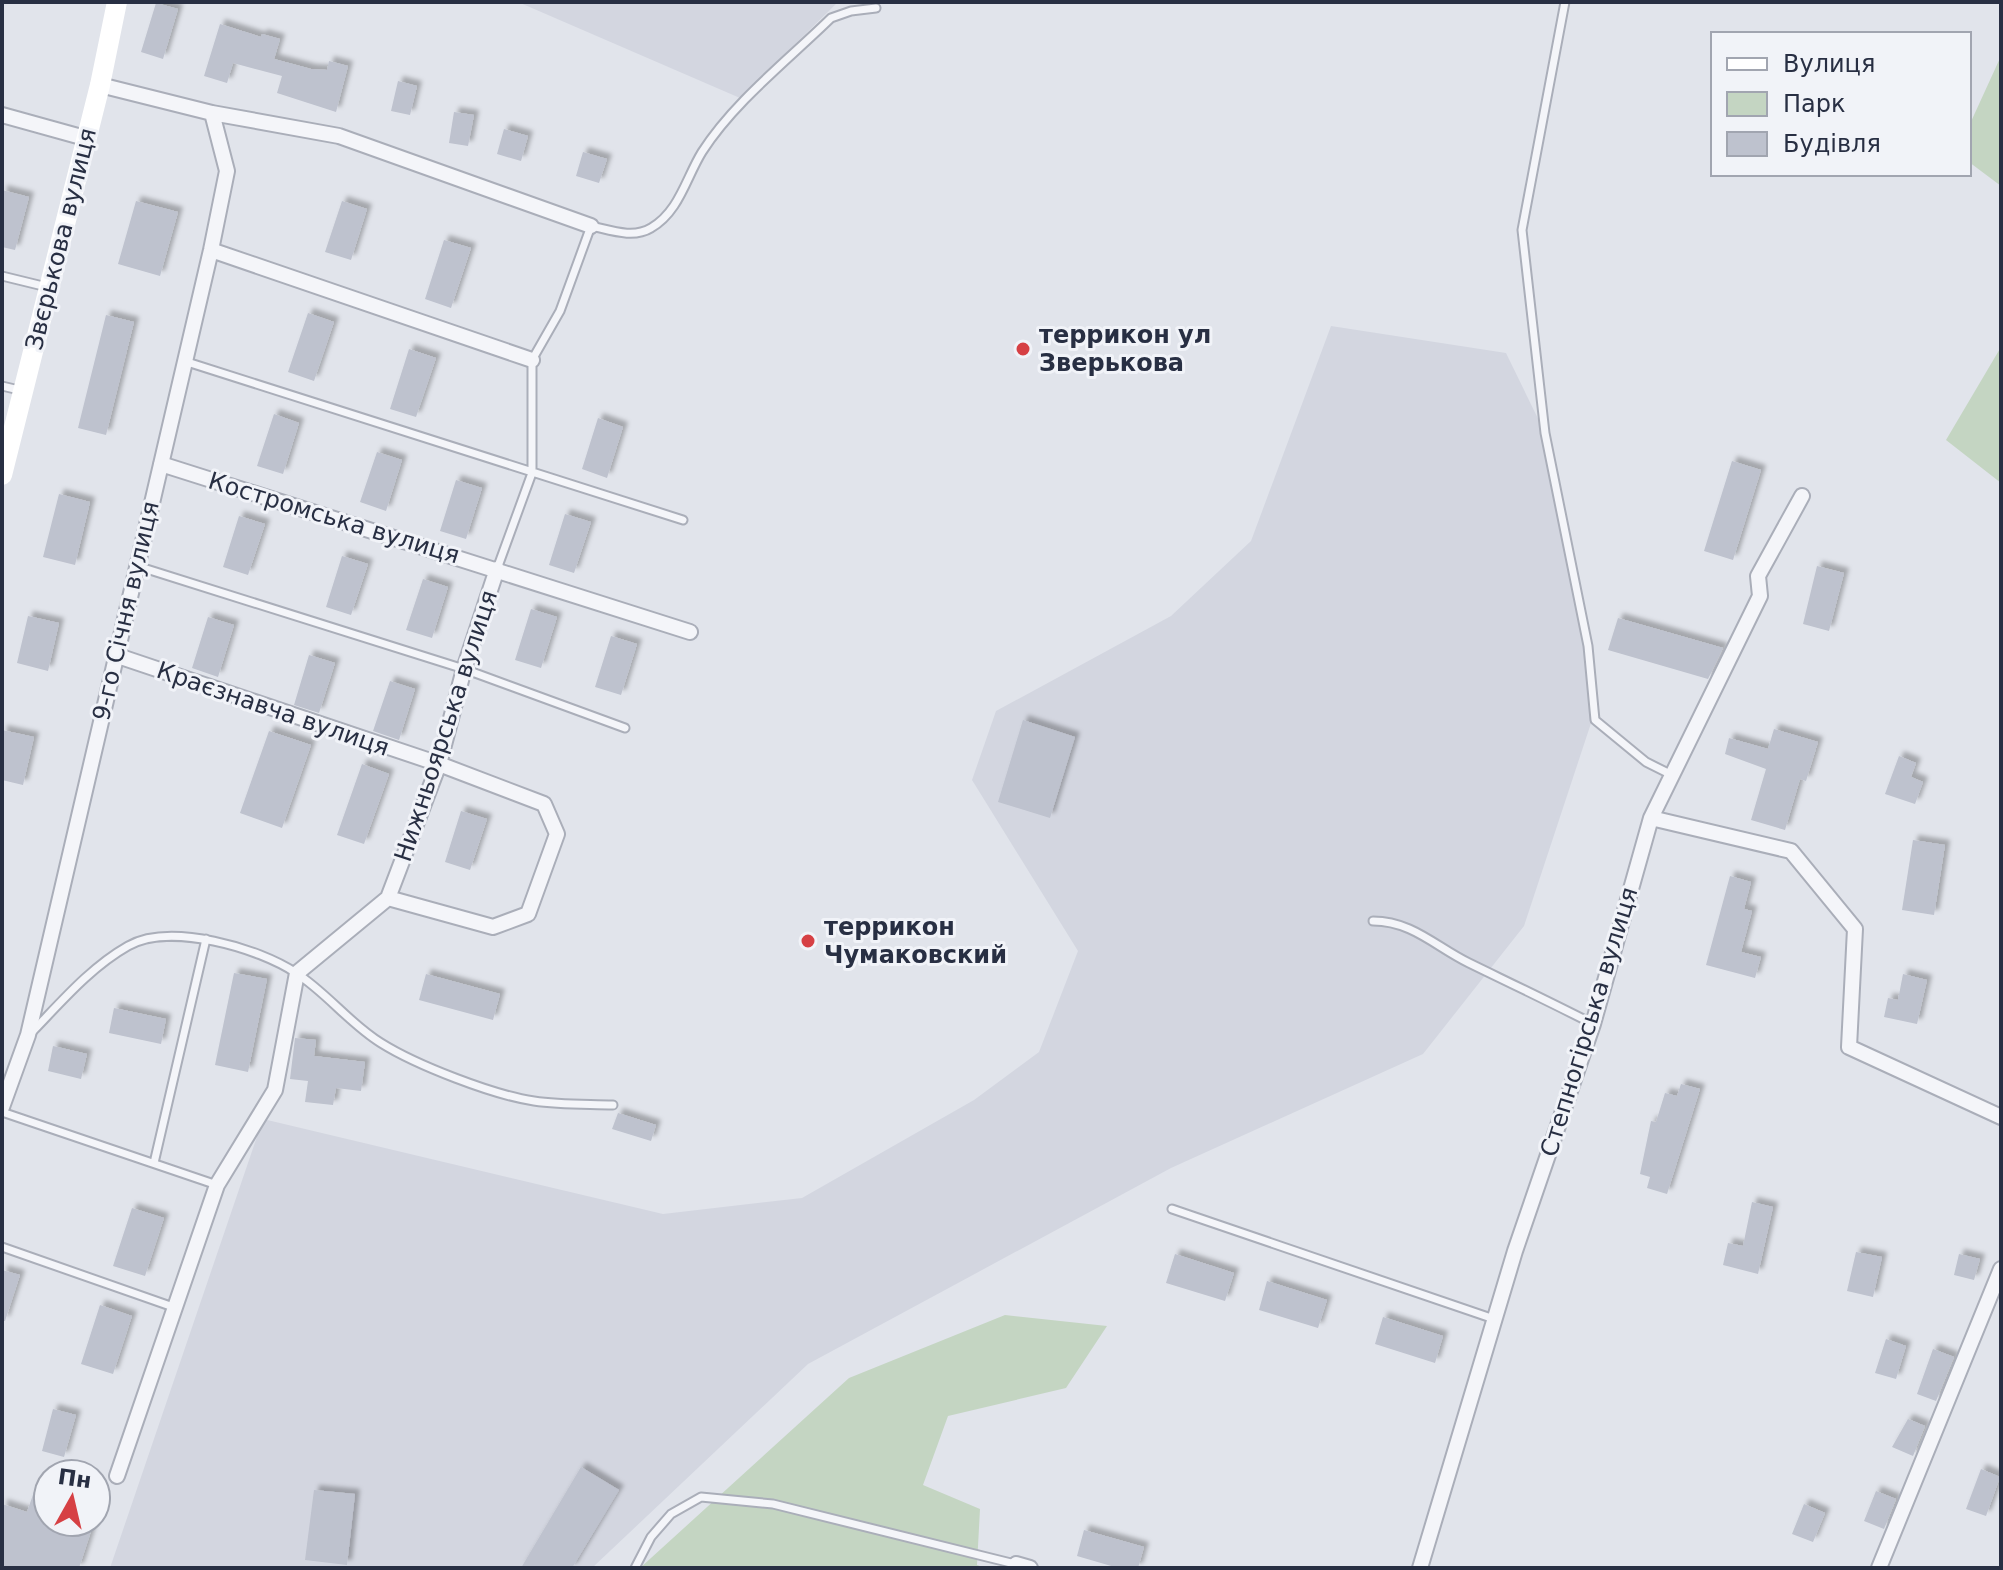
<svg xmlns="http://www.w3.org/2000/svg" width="2003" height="1570" font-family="'DejaVu Sans',sans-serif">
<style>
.built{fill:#d3d6e0}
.green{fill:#c4d5c2}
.building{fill:#bec2ce;filter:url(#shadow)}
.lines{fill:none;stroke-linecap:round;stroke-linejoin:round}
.lane-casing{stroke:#aaaeb9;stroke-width:11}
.street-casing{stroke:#aaaeb9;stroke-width:18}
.lane{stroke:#f4f5f9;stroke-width:7}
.street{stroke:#f4f5f9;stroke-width:14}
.secondary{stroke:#fff;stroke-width:20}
.poi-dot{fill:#d64044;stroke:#f1f3f8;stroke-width:3}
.labels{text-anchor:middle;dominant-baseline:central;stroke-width:6;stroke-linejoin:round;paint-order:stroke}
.street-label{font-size:24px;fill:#282f43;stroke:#f1f3f8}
.poi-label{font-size:24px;font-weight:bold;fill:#282f43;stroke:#f1f3f8;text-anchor:start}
</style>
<defs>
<filter id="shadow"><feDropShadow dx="5" dy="-5" stdDeviation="2" flood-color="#0004"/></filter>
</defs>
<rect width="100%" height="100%" fill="#e1e4eb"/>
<path class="built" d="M518,2H838L740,98Z
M1331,326L1506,353L1545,433L1596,708L1524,926L1423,1054L1171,1168L808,1364L592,1568H110L263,1119L663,1214L802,1198L974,1100L1039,1052L1078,951L972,780L996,711L1171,616L1251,541Z"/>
<path class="green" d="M2001,56V186L1969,162V126Z
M2001,347V483L1946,440Z
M1005,1315L1107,1326L1066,1388L948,1416L923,1485L980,1509L977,1565L986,1568H640L849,1378Z"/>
<path class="building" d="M156,3L178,9L163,59L141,52Z
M220,24L261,37L262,34L280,39L274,59L311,69L327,70L329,61L348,66L336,112L277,93L282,76L233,63L227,83L204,76Z
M398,81L417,86L410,115L391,111Z
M454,112L474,115L468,146L449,143Z
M504,129L528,136L521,161L497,154Z
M583,152L607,159L599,183L576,176Z
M2,190L29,197L15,250L2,247Z
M136,201L178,212L160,276L118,264Z
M342,201L367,209L351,260L325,252Z
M444,240L471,248L451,308L425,299Z
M308,313L334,322L314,381L288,372Z
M106,315L134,322L106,435L78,428Z
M409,349L436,358L416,417L390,409Z
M274,414L299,423L283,474L257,466Z
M598,418L623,427L607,478L582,469Z
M377,452L402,460L386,511L360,502Z
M1732,461L1761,470L1733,560L1704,551Z
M456,480L482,488L466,539L440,531Z
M59,494L90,502L75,565L43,557Z
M565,514L591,522L574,573L549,565Z
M239,516L265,524L248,575L223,567Z
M342,556L368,564L351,615L326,607Z
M1817,566L1844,573L1829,631L1803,624Z
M423,579L448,587L432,638L406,630Z
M531,609L557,617L541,668L515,660Z
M28,616L59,623L48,671L17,663Z
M208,617L234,625L218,677L192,668Z
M1618,618L1723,648L1708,679L1608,650Z
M611,636L637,644L621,695L595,687Z
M309,655L335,663L319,713L294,705Z
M390,681L415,689L399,740L373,731Z
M1023,720L1075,737L1050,818L998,802Z
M1774,729L1818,742L1806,781L1800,779L1785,830L1751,820L1766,769L1725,754L1729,738L1768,749Z
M2,730L34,737L23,785L2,780Z
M269,731L311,745L282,828L240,813Z
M1899,756L1916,763L1911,777L1923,782L1915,804L1885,794Z
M362,764L389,774L364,844L337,835Z
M461,811L487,819L470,870L445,862Z
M1913,840L1945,845L1934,915L1902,910Z
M1730,876L1751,882L1744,909L1752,911L1741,952L1761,957L1755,978L1706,965Z
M234,973L267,979L248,1072L215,1065Z
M426,974L500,994L493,1020L419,1000Z
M1903,974L1927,980L1917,1024L1884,1017L1888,998L1898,1000Z
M114,1008L166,1019L161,1044L109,1033Z
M295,1038L316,1040L314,1056L365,1062L361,1091L336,1088L333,1105L305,1102L308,1081L290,1079Z
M53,1046L87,1054L81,1079L48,1071Z
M1681,1084L1700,1089L1667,1194L1647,1188L1650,1177L1640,1174L1651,1121L1656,1122L1665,1093L1677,1096Z
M618,1113L656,1125L651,1141L612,1129Z
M1752,1202L1773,1207L1758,1274L1723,1265L1728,1243L1743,1246Z
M132,1208L164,1218L145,1276L113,1266Z
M1856,1252L1882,1257L1873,1297L1847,1291Z
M1175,1254L1234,1273L1225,1301L1166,1283Z
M1959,1254L1980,1259L1974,1280L1954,1275Z
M2,1270L20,1275L5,1321H2Z
M1267,1281L1327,1300L1318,1328L1259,1310Z
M100,1305L132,1316L113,1374L81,1364Z
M1383,1317L1443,1336L1435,1363L1375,1344Z
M1886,1339L1906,1346L1896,1379L1875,1373Z
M1933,1349L1954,1357L1936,1401L1917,1394Z
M53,1409L76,1415L64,1457L42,1451Z
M1908,1419L1925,1426L1913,1456L1892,1447Z
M581,1467L619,1490L572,1568H521Z
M1981,1469L2000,1477L1986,1516L1966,1509Z
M36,1486L48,1490V1522H94L79,1568H2V1504L27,1512Z
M314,1490L355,1494L347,1565L305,1560Z
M1876,1491L1896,1499L1884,1529L1864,1521Z
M1804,1504L1825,1513L1813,1542L1792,1534Z
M1084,1530L1144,1547L1138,1568H1118L1077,1556Z"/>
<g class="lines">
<g class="lane-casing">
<path id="lane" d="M1565,2L1522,230L1545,433L1588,646L1595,720L1646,762L1674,776
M2,276L47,287
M184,361L683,520
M2,386L19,390
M137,566L464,669L625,728
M497,569L532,473V360L560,311L591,226C610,230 633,239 651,228C679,212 686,178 702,152C734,102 788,60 831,18L851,11L876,8
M1373,921C1412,921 1436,947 1469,963C1510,983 1552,1003 1593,1024
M33,1031C62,1001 91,967 128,946C170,922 259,948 296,973C327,993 350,1024 381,1043C416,1065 493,1095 534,1101C560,1105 587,1104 613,1105
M2,1112L217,1185
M154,1163L206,939
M1172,1209L1494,1319
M2,1247L176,1308
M635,1568L651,1537L671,1514L701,1497L773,1504L1015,1564"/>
</g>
<g class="street-casing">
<path id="street" d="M100,85L212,113L339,136L591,226
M2,115L85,138
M211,250L532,360
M161,464L690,632
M115,655L439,764L544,804L557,834L528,914L493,927L388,898
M1651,818L1791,851L1855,929L1849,1047L2001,1117
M2,1107L28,1035L211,250L227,171L212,113
M117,1476L217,1185L275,1090L297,973L388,898L439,764L464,669L497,569
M1016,1564L1030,1568
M1420,1568L1515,1251L1593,1024L1651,818L1760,596L1758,576L1802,496
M1879,1568L2001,1269"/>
</g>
<use href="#lane" class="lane"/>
<use href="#street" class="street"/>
<path class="secondary" d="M2,475L100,85L117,2"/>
</g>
<g class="poi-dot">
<circle cx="1023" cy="349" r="8"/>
<circle cx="808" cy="941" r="8"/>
</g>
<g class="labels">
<g class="street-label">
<text transform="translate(61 239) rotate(-76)">Звєрькова вулиця</text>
<text transform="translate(334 518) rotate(17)">Костромська вулиця</text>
<text transform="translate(126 611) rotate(-77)">9-го Січня вулиця</text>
<text transform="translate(273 709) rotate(19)">Краєзнавча вулиця</text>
<text transform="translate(446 726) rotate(-72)">Нижньоярська вулиця</text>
<text transform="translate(1589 1022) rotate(-73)">Степногірська вулиця</text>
</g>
<g class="poi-label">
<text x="1039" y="335">террикон ул<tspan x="1039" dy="28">Зверькова</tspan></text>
<text x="824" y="927">террикон<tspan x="824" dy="28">Чумаковский</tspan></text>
</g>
</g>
<rect width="2003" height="1570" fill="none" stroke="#282f43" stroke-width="8"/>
<rect x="1711" y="32" width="260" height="144" fill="#f1f3f8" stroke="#a1a5b0" stroke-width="2"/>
<rect x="1727" y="58" width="40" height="12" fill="#ffffff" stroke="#a1a5b0" stroke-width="2"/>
<text x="1783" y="72" font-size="24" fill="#282f43">Вулиця</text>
<rect x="1727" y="92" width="40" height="24" fill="#c4d5c2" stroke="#a1a5b0" stroke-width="2"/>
<text x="1783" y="112" font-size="24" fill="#282f43">Парк</text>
<rect x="1727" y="132" width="40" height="24" fill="#bec2ce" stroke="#a1a5b0" stroke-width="2"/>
<text x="1783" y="152" font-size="24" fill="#282f43">Будівля</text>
<g transform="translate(72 1498) rotate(8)"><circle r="38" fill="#f1f3f8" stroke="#a1a5b0" stroke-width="2"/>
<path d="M0-6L14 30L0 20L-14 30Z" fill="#d64044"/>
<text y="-12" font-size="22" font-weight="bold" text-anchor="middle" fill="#282f43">Пн</text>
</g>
</svg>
